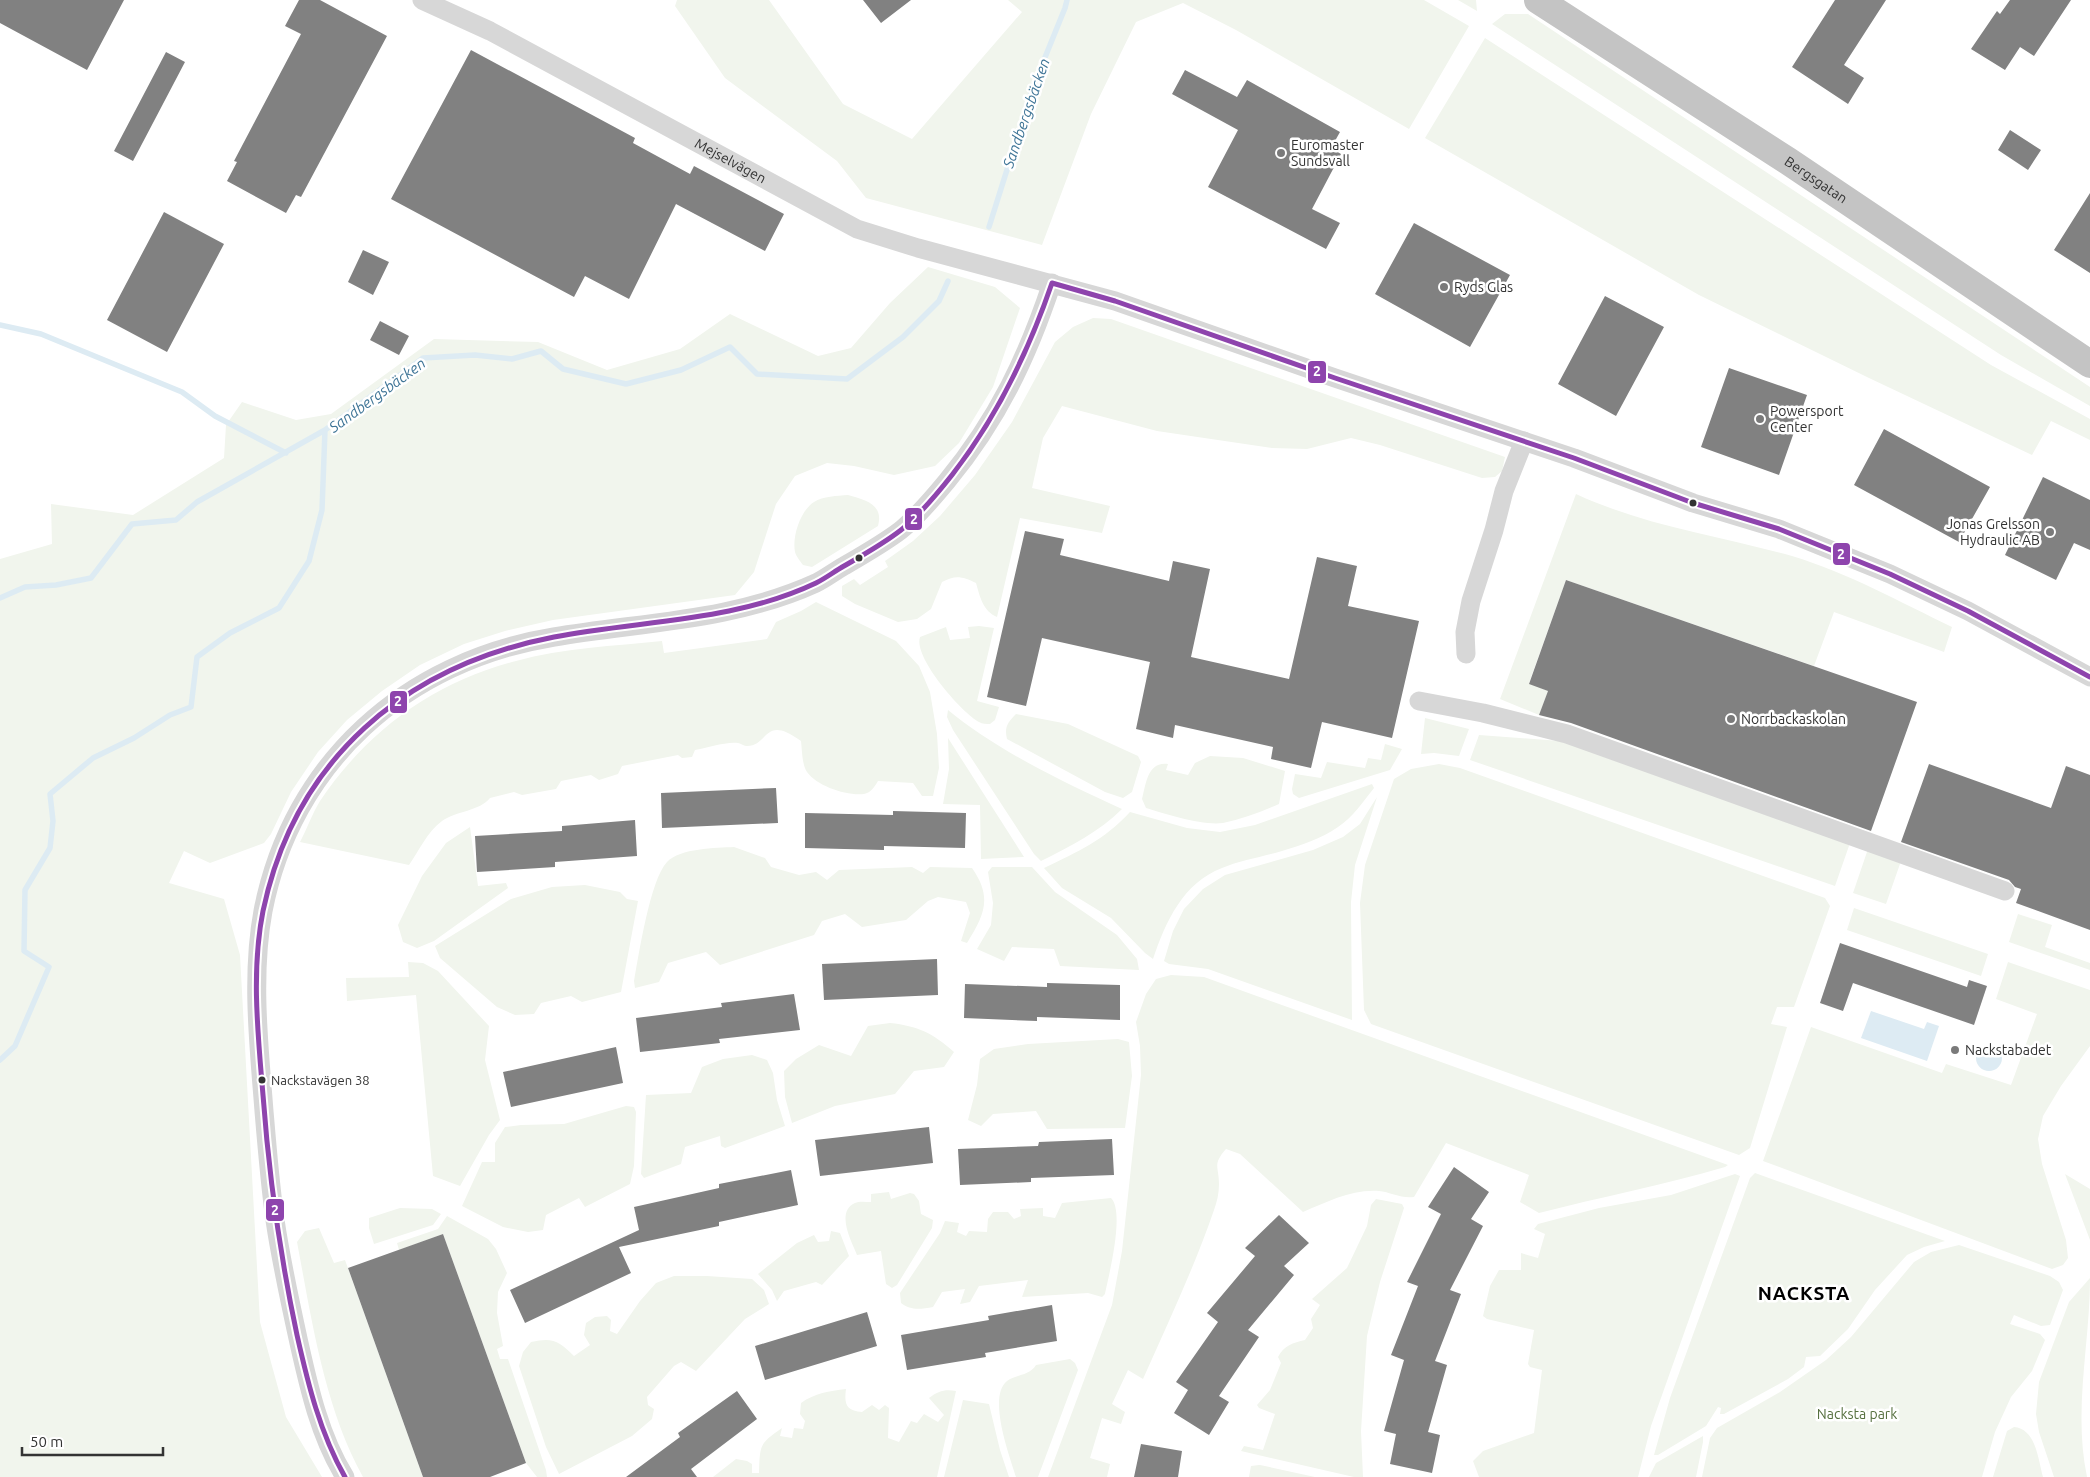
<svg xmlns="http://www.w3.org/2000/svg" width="2090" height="1477" font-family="Ubuntu,sans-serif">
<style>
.green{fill:#f1f5ed}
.water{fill:#ddebf3}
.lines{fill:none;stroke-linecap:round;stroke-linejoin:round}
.stream{stroke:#ddebf3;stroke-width:5.5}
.building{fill:#818181}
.minor{stroke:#d7d7d7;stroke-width:19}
.highway{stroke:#c4c4c4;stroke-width:28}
.bus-1-casing{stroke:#fff;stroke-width:9}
.bus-1{stroke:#8e44ad;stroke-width:5}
.poi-dot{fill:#7a7a7a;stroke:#fff;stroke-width:2}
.bus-dot{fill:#333;stroke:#fff;stroke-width:2}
.labels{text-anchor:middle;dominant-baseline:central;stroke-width:5;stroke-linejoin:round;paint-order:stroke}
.bus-label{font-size:13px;fill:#333;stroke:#fff;text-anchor:start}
.poi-label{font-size:14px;fill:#333;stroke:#fff;text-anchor:start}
.street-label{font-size:14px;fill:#333;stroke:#fff}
.park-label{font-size:14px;fill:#56703f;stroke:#fff}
.water-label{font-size:15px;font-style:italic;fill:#3f7597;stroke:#fff}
.district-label{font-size:19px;font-weight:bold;letter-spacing:1px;fill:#000;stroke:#fff}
.line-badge{stroke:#fff;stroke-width:2}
.badge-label{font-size:14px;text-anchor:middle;font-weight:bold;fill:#fff}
</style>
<rect width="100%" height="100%" fill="#fff"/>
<path class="green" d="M677,0H769L843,104L912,139L1022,12L1008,0H1424L1469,26L1409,129L1236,30L1183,3L1136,22L1091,114L1042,245L866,198L837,161L725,78L675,6Z
M1458,0H1476L1477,11Z
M1505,14H1528L2090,387V406L2001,355L1492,24Z
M1485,38L1991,365L2090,419V440L2051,421L2032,455L1869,378L1699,295L1425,138Z
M928,267L995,287L1020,308L993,387L959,443L935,466L894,475L854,466L827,463L795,476L776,504L754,572L735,595L553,620L505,631L464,644L420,665L382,691L347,720L318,752L291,792L271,834L264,843L210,863L184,851L169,883L224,899L240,955L260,1322L286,1417L322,1477H0V559L52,544L51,504L133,515L224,458L226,425L242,402L296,420L331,414L434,339L538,342L607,370L680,349L730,314L818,356L851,348L890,303Z
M1093,318L1111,319L1505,457L1502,471L1495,477L1482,478L1380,445L1351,438L1307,449L1272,448L1157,431L1062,406L1043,438L1032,488L1110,506L1102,533L1020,518L997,617C983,611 980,597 976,583C962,576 955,575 942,582L931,609L917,619L898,622L855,604L842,596V586L854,579L860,585L888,567L885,561L913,541L940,516L975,475L1012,422L1055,342L1073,327Z
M1576,494C1645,526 1720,536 1792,556C1848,573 1900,602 1952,627L1944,652L1834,612L1814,666L1566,580L1529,683L1548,691L1539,715L1500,699Z
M848,495C865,500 884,504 878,526L812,567L803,565C800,561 796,556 795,552C792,537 800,511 814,502C823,496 837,496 848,495Z
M816,602L896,641L919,666L930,692L937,734L939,768L933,796H922L913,783L878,781C875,786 871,793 864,794C846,796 817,786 807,772C802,765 802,749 801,741C763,713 769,747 746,746C744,746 740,743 738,743C728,741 706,748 695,750L692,757L682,758L678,755L622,766L618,774L599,780L591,775L561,781L556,789L522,795L514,792L490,798C480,811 456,811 442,821C427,832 419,851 409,865L300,842C307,829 312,814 320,801C367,731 434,682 516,661C563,648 614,646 662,641L664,653L767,639L776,622L801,611Z
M979,626L994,628L977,701L999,707L995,720L990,724C987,724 982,724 979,722C961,712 913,657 920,637L946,627L950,640L970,638L968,627Z
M948,710C996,750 1065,783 1122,809C1099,832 1071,846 1041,861L1034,854L953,730L947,717Z
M1016,714L1068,724L1138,756L1141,762L1132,792L1123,798L1105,792L1007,739C1004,727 1008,722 1016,714Z
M1425,718L1469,729L1459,756L1434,753L1421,754Z
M1479,735L1560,741L1850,843L1835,886L1470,760Z
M948,738L1024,857L981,859L980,805L943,804L949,769Z
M1385,744L1402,749L1390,770L1299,798L1293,794L1292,789L1295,774L1321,778L1327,762L1365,768L1368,758L1381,760Z
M1210,756L1243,758L1285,771L1279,804C1260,812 1242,819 1223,823C1203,826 1166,814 1146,808L1142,799C1146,783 1148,761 1168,764L1166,770L1188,775L1195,763Z
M1439,764L1460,768L1825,898L1830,906L1794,1007H1777L1771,1024L1787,1027L1750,1148L1739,1155L1371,1024L1364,1010L1360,903L1365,865L1394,779L1411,769Z
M1372,784L1374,788C1363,802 1353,817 1338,827C1321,839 1301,845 1282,851C1262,857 1241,860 1222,868C1183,883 1166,921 1153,959L1145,953L1111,918L1062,888L1044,868C1079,851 1103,841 1130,812L1187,828L1220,832L1255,825Z
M1377,797L1355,865L1351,902L1352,1020L1208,969L1169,964L1164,961L1173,931L1184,909L1203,889L1225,875L1313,850L1343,837L1360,824Z
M470,827L478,886L506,883L508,888L434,941L417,948L403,942L398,925L422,876L446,843Z
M734,847L765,858L771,867L799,875L816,872L827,880L839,870L912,867L923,873L930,867L972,868C993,898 984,915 967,943L961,941L970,913L966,902L938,897L928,901L906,920L862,927L845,914L822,921L814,935L720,965L706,952L668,963L659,982L635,988L634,981C639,954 650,880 667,862C680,848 716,848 734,847Z
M1868,849L1901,861L1886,904L1853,893Z
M992,867H1032L1055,892L1117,935L1137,959L1139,970L1060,966L1054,949L1012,947L1004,961L977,949L991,925L993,903L988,872Z
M585,885L620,892L627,899L638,901L621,992L582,1002L571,996L541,1003L534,1014L515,1015L497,1007L440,958L435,946L511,899L552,887Z
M1854,908L1988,954L1981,976L1847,930Z
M2018,914L2052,925L2045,947L2090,963V970L2009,942Z
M408,962L423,963L438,971L489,1026L485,1060L500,1120L489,1135L460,1186L433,1176L416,995L347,1001L346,978L409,977Z
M2008,962L2090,990V1046L2061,1086L2043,1116L2038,1139L2042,1164L2066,1240L2068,1258L2063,1265L2052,1269L1763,1161L1811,1027L1942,1073L1946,1064L2011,1085L2037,1014L1996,999Z
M1171,975L1204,977L1728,1165L1725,1167C1664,1185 1601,1197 1539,1213L1520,1202L1529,1175L1446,1143L1414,1197C1402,1199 1390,1192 1379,1191C1352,1189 1327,1202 1303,1212L1240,1154L1226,1149C1212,1165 1219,1166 1219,1184C1219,1193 1217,1202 1214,1210C1194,1268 1168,1323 1143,1379L1128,1370L1112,1404L1125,1412L1121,1424L1102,1418L1090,1458L1110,1464L1107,1477H1048L1112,1305L1122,1251L1141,1075L1140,1046L1136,1022L1146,994L1156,979Z
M890,1023C918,1026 933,1033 954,1052L944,1067L914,1071L895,1094L835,1106L792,1123L785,1097L784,1071L796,1059L819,1045L851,1056L868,1026Z
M1118,1039L1129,1042L1132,1076L1125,1128L1047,1129L1036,1111L993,1114L981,1126L968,1120L977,1085L980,1059L994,1049L1028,1044Z
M752,1055L767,1060L773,1073L777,1100L785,1126L725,1148L721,1146L720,1136L685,1147L681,1164L644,1178L641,1174L646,1095L691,1093L702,1067L723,1059Z
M626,1106L634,1107L636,1112L634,1166L630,1184L585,1207L579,1198L546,1215L543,1230L528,1232L503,1227L462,1206L482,1162H495V1143L505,1127L521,1125L564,1124Z
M1755,1173L1945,1241L1924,1247L1907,1255L1875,1290L1848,1329L1820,1356L1806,1357L1804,1367L1788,1379L1724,1414H1720L1721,1408L1718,1407L1706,1426L1658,1455H1654L1670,1398L1750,1178Z
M1735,1174L1740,1176L1651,1426L1638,1477H1479L1473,1461L1483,1451L1534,1433L1542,1370L1530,1367L1528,1364L1534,1330L1487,1319L1483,1316L1490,1286L1499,1270H1521V1253L1538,1258L1545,1234L1534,1229L1538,1224L1599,1208L1671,1195Z
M2065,1174L2090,1189V1240Z
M889,1192L891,1199L910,1193L914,1194L919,1201L921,1214L933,1220L932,1228L897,1285L892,1288L886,1284L881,1251L857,1255C852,1242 835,1212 855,1203C859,1201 866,1202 871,1202V1194Z
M1111,1198C1125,1212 1109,1274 1105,1294L1102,1297L1088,1293L1022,1297L1028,1280L979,1286L970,1302L960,1304L965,1289L942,1292L933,1307C921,1309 911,1311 901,1303L900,1293L940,1233L945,1221L959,1223L957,1232L966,1236L969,1231L987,1232L988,1219L993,1212H1008L1014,1219L1021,1216L1020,1209L1043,1208V1216L1055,1218L1062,1203Z
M1376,1199L1402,1204L1404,1208L1380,1282L1367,1336L1361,1431L1363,1477H1354L1241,1451L1244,1446L1263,1450L1275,1414L1259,1408L1257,1405L1270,1390L1281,1363L1278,1357C1284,1345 1293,1343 1305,1340L1313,1328L1311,1319L1320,1305L1312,1299L1347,1268L1367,1226L1371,1205Z
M400,1208L432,1209L441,1214L433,1225L374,1244L369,1228V1218Z
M447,1216L488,1239L496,1249L507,1273L498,1292L497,1313L503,1346L497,1349L500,1359H508L546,1470L547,1477H537L526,1463L443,1234L399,1250L397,1243L438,1229Z
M319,1228L334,1263L345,1260L423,1477H363C324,1406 312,1321 297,1242L305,1231Z
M831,1231L840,1233L849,1256L822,1285L816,1282L784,1291L777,1301L772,1290L758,1274L797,1243L814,1235L818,1242L829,1241Z
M1959,1245L2050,1276L2059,1282L2063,1290L2050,1325L2041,1326L2014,1315L2010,1324L2040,1334L2045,1340L2032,1371L2011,1397L1995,1432L1982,1477H1702L1710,1438L1717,1428L1780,1392L1826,1360L1851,1337L1914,1262L1931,1252Z
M674,1276H707L752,1279L764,1290L769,1304L745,1319L696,1371L681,1362L674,1366L647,1397L648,1405L654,1409L652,1419L632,1436L559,1474L546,1447L519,1366L523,1352L531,1342C553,1337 559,1341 574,1356L590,1345L584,1335L586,1323L595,1317L607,1316L611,1320L610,1331L617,1334L640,1301L656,1283Z
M2090,1278C2090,1345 2073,1410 2087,1477H2054L2039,1432L2036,1414L2039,1382L2069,1302Z
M1070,1359L1075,1363L1078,1370L1038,1477H1016C1010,1457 987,1397 1007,1381C1017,1374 1029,1376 1036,1365Z
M846,1389C844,1404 846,1411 862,1412L872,1405L879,1410L885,1405L889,1408L888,1438L899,1442L911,1421L917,1423L924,1414L938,1422L944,1415L929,1398C938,1391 945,1389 956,1391L937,1477H713L736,1459L747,1461L752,1464V1473H759C760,1445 759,1444 782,1428L780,1436L792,1438L794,1428L803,1429L805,1421L800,1414L801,1403C815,1393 829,1391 846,1389Z
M963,1400L989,1404L1000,1450L1009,1477H944Z
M2014,1427C2036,1429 2038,1459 2043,1477H1993L2007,1431Z
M1703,1436V1442L1696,1477H1649L1656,1463Z
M1259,1465H1260L1315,1477H1249L1251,1466Z"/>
<path class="water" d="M1871,1011L1924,1029L1927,1022L1939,1026L1927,1061L1861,1038Z
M1976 1058a13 13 0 1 1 26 0a13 13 0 1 1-26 0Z"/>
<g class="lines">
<path class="stream" d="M989,227L1033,87L1065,8L1067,0
M0,325L41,334L182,392L215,416L286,453
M0,598L25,587L56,585L91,578L132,524L176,520L197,502L325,430
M0,1060L15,1046L49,967L24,951L25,890L50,848L53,821L50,794L93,758L134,738L170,715L191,707L197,657L230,633L279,608L309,561L322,510L325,430L423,358L475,355L512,359L541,351L563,369L626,384L681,370L730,347L757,374L847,379L903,337L939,301L948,281"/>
</g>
<path class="building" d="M0,0H124L87,70L0,23Z
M299,0H320L387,36L301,197L296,195L286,213L227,181L237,162L234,161L301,34L285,26Z
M863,0H911L881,23Z
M1835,0H1886L1844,65L1864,78L1848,104L1792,67Z
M2010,0H2071L2034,56L2020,47L2005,70L1971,49L1997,11L2000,14Z
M471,50L635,138L633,143L690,174L694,166L784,214L765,251L676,204L629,299L585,276L574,297L391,199Z
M166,52L185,62L133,161L114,151Z
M1185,70L1237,97L1247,80L1340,132L1331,148L1341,154L1312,209L1340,223L1326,249L1208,187L1238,130L1172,94Z
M2010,130L2041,150L2028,170L1998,150Z
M2090,193V273L2054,250Z
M164,212L224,244L167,352L107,320Z
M1414,223L1510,275L1470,347L1375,294Z
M363,250L389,262L373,295L348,282Z
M1605,296L1664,327L1616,416L1558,384Z
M380,321L409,336L399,355L370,340Z
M1729,368L1807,395L1779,475L1701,447Z
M1884,429L1990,487L1959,542L1854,485Z
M2043,477L2090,500V550L2074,543L2056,580L2005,555Z
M1025,531L1064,539L1060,555L1169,581L1173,561L1210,569L1191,657L1289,679L1317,557L1357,566L1348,606L1419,621L1392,738L1322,722L1311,768L1271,759L1273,747L1175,725L1173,738L1136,729L1150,662L1042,638L1026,706L987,697Z
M1566,580L1917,702L1871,831L1571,723L1539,715L1548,691L1529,684Z
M1929,764L2051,808L2066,766L2090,775V930L2016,903L2021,889L2015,887L2009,880L1901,842Z
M776,788L778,823L662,828L661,793Z
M893,811L966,813L965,848L884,846V850L805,848V813L893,815Z
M635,820L637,856L555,862V867L477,872L475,836L562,831V826Z
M1840,943L1967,987L1969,980L1987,986L1974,1025L1853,983L1843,1011L1820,1003Z
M937,959L938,995L824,1000L822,964Z
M1047,983L1120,985V1020L1037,1017V1021L964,1018L965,984L1047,987Z
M794,994L800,1030L719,1039L720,1043L640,1052L636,1018L722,1007L721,1003Z
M616,1047L623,1083L511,1107L503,1072Z
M929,1127L933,1163L820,1176L815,1140Z
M1112,1139L1114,1175L1031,1178V1182L960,1185L958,1149L1038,1146L1039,1142Z
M1454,1167L1489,1192L1471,1219L1483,1226L1450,1290L1461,1294L1435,1361L1447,1365L1428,1432L1440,1435L1432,1473L1390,1464L1396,1434L1384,1431L1404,1360L1391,1355L1418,1286L1407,1282L1441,1214L1428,1207Z
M791,1170L798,1205L719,1222V1226L619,1247L631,1273L525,1323L510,1290L639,1230L634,1207L719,1188V1184Z
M1279,1215L1309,1243L1284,1266L1294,1275L1248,1330L1259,1337L1219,1396L1229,1402L1209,1435L1174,1413L1188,1390L1176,1382L1218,1322L1207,1313L1255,1256L1245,1248Z
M443,1234L526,1463L490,1477H423L348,1268Z
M1052,1305L1057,1341L985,1353L986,1357L907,1370L901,1335L989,1320L988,1316Z
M867,1312L877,1346L765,1380L755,1346Z
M737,1391L757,1419L691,1469L697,1477H626L680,1437L678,1433Z
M1141,1444L1182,1451L1178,1477H1134Z"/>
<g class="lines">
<g class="minor">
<path id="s1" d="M422,0L490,31L857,229L918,248L1115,301L1335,378L1574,458L1693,503L1779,529L1890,574L1968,611L2090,677"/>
<path d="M1466,654L1465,632L1471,601L1494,530L1504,491L1524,441"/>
<path d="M1419,701L1483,713L1567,734L2005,891"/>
<path d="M345,1477C320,1437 309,1388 299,1343C290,1302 281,1261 275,1220C270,1184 267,1147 264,1111C259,1046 251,976 263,911C292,762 406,661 554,637C642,622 733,621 816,583C826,578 835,571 844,566C863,555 884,543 901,530C918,516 933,498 947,481C998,419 1027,358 1052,283"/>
</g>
<path class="highway" id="s2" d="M1538,0L1788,161L2090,364"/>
<g class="bus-1-casing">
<path id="bus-1" d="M345,1477C320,1433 308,1384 297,1335C280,1255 269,1177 263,1095C258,1035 251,971 263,911C295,759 405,666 554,637C642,620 734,622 816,583C826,578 835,571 844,566C863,555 883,544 901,530C920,515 937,494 952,475C997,417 1028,353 1052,283L1115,301L1335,378L1574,458L1693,503L1779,529L1890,574L1968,611L2090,677"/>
</g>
<use href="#bus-1" class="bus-1"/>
</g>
<g class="poi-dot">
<circle cx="1281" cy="153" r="5"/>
<circle cx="1444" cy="287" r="5"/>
<circle cx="1760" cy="419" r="5"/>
<circle cx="2050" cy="532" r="5"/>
<circle cx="1731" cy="719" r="5"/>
<circle cx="1955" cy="1050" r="5"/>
</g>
<g class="bus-dot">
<circle cx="1693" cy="503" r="4.5"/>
<circle cx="859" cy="558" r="4.5"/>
<circle cx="262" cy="1080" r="4.5"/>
</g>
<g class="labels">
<g class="bus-label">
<text x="271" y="1080">Nackstavägen 38</text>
</g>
<g class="poi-label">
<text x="1291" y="145">Euromaster<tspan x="1291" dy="16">Sundsvall</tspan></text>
<text x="1454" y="287">Ryds Glas</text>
<text x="1770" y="411">Powersport<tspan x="1770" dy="16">Center</tspan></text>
<text x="2040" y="524" text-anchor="end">Jonas Grelsson<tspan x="2040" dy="16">Hydraulic AB</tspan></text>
<text x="1741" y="719">Norrbackaskolan</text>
<text x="1965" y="1050">Nackstabadet</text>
</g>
<g class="street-label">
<text stroke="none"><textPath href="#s1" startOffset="348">Mejselvägen</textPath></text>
<text stroke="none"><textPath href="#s2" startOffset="331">Bergsgatan</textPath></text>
</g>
<g class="park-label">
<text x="1857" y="1414">Nacksta park</text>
</g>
<g class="water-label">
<text transform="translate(1026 113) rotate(-71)">Sandbergsbäcken</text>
<text transform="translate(377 395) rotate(-36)">Sandbergsbäcken</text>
</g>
<g class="district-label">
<text x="1804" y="1293">NACKSTA</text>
</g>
</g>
<g class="line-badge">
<rect x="1307" y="360" width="20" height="24" rx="5" fill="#8e44ad"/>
<rect x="904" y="507" width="19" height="24" rx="5" fill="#8e44ad"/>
<rect x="1832" y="542" width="19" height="24" rx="5" fill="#8e44ad"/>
<rect x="389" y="690" width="19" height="24" rx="5" fill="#8e44ad"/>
<rect x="265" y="1198" width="20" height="24" rx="5" fill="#8e44ad"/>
</g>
<g class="badge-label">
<text x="1317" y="376">2</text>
<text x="914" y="524">2</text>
<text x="1841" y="559">2</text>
<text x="398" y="706">2</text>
<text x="275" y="1215">2</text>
</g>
<path d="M22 1447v8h141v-8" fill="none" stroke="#333333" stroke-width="2.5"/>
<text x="30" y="1447" font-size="15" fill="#333333" stroke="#ffffff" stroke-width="4" paint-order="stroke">50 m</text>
</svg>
